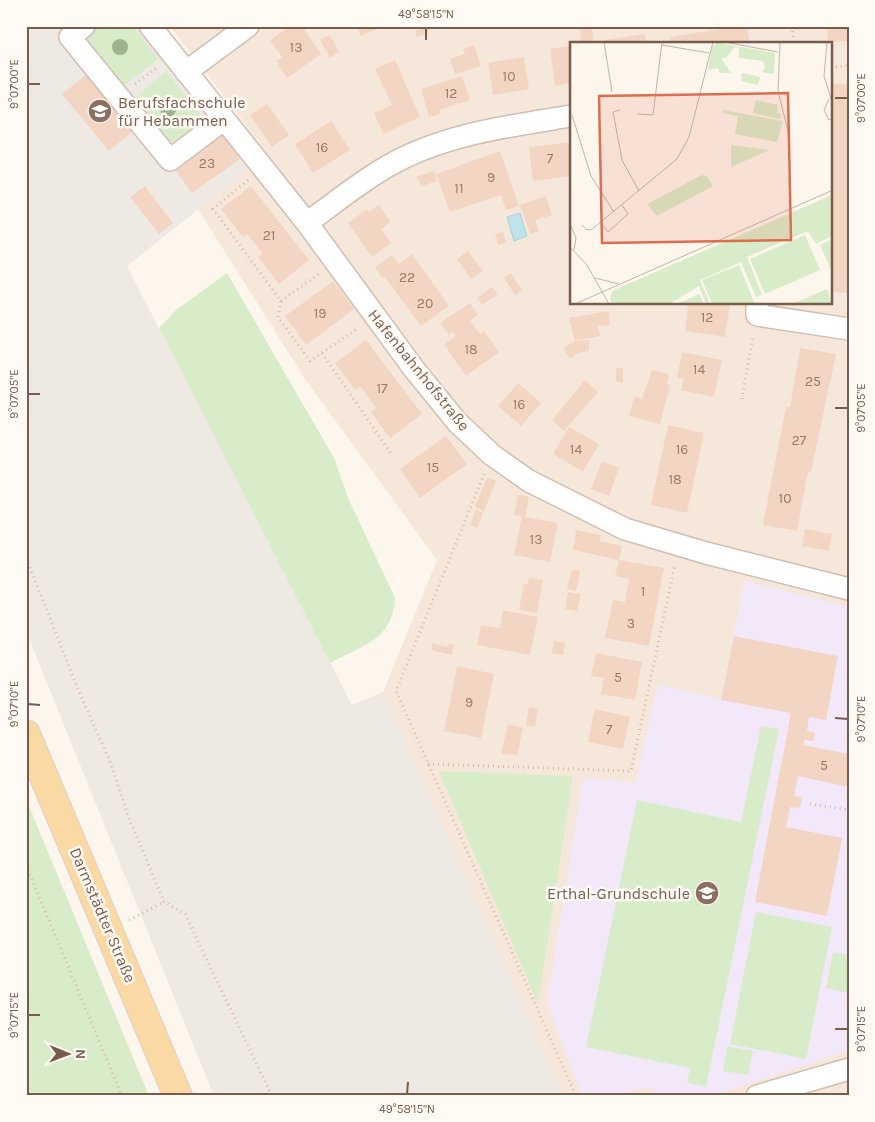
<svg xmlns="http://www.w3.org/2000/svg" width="875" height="1122" font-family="Karla,sans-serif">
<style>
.residential{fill:#f5e8da;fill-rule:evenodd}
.industrial{fill:#efe9e4}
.education{fill:#f3e8fa}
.green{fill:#d8ecc9}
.water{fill:#bfe3e8;stroke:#a5d3da}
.building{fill:#f3d5c3}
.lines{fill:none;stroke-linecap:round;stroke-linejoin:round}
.street-casing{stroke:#d1beb0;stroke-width:24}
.primary-casing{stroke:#dad1cd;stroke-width:30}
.path{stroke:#d9b8a5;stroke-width:3;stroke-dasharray:1 4;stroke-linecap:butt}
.street{stroke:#fff;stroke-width:21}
.primary{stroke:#fbd9a5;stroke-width:28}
.tree{fill:#a0b28e}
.ticks{fill:none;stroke:#7a5c4d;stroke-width:2}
.labels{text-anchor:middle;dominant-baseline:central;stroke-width:5;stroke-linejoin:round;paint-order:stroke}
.number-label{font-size:14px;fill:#987a6a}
.education-label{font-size:16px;fill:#785e54;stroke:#fffaf3;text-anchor:start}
.street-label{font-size:16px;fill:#7a5c4d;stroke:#fffaf3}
.inset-road{fill:none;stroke:#c5b3a7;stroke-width:1}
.view{fill:#dc6d51;fill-opacity:0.15;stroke:#dc6d51;stroke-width:2.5}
.inset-edge{fill:none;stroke:#7a5c4d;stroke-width:2.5}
.neatline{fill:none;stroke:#7a5c4d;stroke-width:2}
.ticks-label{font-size:12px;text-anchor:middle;fill:#7a5c4d}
</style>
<rect width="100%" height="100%" fill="#fdf6ec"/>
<path class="residential" d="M170,26H849V1096H563L383,692L437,560L305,379L198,209L267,153ZM571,44H831V304H571Z"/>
<path class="industrial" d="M26,26H137L250,168L127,266L352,705L383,692L563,1096H214L26,631Z"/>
<path class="education" d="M744,581L849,607V1050L712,1096H662L646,1087L619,1096H582L547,1003L583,778L635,783L658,685L721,699Z"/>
<path class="green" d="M96,26H133L158,59L126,84L121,83L86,40V34Z
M166,71L206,121L172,146L134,99Z
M227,273L334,458L349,500L395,598C393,640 363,645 330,663L159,328L176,310Z
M761,726L779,729L706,1087L687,1083L690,1068L586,1047L637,800L741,822Z
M439,771L573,776L538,1004Z
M26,799L149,1096H26Z
M756,912L832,927L806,1059L730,1044Z
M833,952L849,955V993L826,988Z
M727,1046L753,1051L748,1075L723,1071Z"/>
<path class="water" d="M520,213L527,236L514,241L507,217Z"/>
<path class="building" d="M290,26H302L321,54L287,78L276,61L282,57L270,40Z
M357,26H383L361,36Z
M580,26H592L594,41L581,42Z
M740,26H747L750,44H671L670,37Z
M827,26H849V41L828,42Z
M426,27L428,33L417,37L415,31Z
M645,34L646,44H605L604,40Z
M330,35L339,52L330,58L320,40Z
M474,45L481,66L455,74L450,59L465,54L463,49Z
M571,46V83L555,86L550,49Z
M524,57L529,89L493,95L488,63Z
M395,60L420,117L383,134L374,113L392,105L375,69Z
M91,71L137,128L109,151L62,94Z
M462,76L470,100L439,110L440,114L429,117L421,89Z
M831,84H849V293L831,292Z
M267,104L289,135L272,147L250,115Z
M331,121L350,150L313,173L295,144Z
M221,132L240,159L192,193L173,167Z
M571,142V176L533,181L529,147Z
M500,151L519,206L506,210L501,195L450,212L436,174Z
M434,171L437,181L422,186L416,177Z
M145,186L173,223L159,234L130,197Z
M251,186L309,260L279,284L258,257L263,254L247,234L243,237L221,209Z
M546,196L552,215L535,220L539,231L530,234L520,205Z
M379,205L391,222L381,229L391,243L372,257L348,223L367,209L369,212Z
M503,231L506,242L498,245L495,234Z
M468,251L483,271L471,279L457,259Z
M412,254L449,306L421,326L384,276L382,278L375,267L392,255L399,264Z
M511,273L522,290L515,295L504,278Z
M333,281L354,309L306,345L285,316Z
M492,287L498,294L482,305L477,298Z
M470,303L478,315L470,320L480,334L484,331L499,352L466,376L444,345L455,336L453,332L449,335L440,323Z
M688,304H730L725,337L685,331Z
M609,311L610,325L598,326L600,336L575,341L569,318Z
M366,340L422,414L390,438L371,412L376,408L360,386L355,390L335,363Z
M589,340V351L578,353L570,359L563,348L575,341Z
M800,348L836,354L811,472H808L797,531L763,525L786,407H790Z
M682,352L722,360L714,397L681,390L684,379L677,378Z
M616,368H623V382H616Z
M652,370L669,374L667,384L670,385L660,424L629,416L634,397L642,399Z
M585,380L598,392L564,431L552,420Z
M518,383L541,403L521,426L498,406Z
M668,425L704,433L687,513L651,505Z
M569,427L599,444L583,472L553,454Z
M446,436L467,464L420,498L400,469Z
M602,461L619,468L609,496L591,489Z
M487,478L496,481L484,511L475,507Z
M518,495L529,497L525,517L558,523L550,562L514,555L522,516L514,515Z
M476,510L483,513L477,528L470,525Z
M805,529L832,534L829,551L802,546Z
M576,530L601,535L599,541L622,546L619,560L664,568L649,646L605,638L613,600L625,602L629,579L615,576L619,560L573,550Z
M572,570L580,571L576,591L567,589Z
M529,578L543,580L537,613L519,610L524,583L528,584Z
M568,592L581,594L577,611L565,609Z
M503,610L538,617L530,655L477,645L481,625L500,628Z
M734,636L838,656L826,720L809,717L807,731L815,733L813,741L805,740L803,745L849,754V787L798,776L794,796L802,797L800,808L790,807L786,827L842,838L827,916L755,902L791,713L721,700Z
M554,641L565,643L563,655L552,653Z
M433,643L447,647L448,644L454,645L452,655L431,650Z
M596,653L642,662L635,700L601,694L604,678L591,676Z
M457,666L494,674L481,738L444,731Z
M529,707L538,709L535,727L526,725Z
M595,709L630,717L623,749L588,742Z
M508,724L523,728L517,755L501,754Z"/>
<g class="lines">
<g class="street-casing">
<path id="street" d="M84,26L70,37L170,160L223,120
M150,26L307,223L414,369L457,422L492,455L529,481L625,529L706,553L849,589
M186,72L248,26
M307,223C333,204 360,182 388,166C443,134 510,126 571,116
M757,304V315L849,329
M757,1096L849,1069"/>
</g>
<g class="primary-casing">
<path id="primary" d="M26,734L178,1096"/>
</g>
<path class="path" d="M792,26L794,44
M831,68L849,65
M135,84L158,67
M248,180L213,209L281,301L278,317L310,361L358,328
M281,301L319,274
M322,353L392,455
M742,399L753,335
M484,474L396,691L576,1096
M26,558L80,694L110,761L127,813L164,902L185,914L272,1096
M428,764L631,771L675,564
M810,804L849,810
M26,865L122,1096
M129,920L164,902"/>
<use href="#street" class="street"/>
<use href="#primary" class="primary"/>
</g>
<g class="tree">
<circle cx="120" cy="47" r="8"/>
<circle cx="168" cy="109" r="8"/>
</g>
<path class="ticks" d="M426,40V28M28,84H40M835,98H848M28,394H40M835,408H848M28,704L40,705M835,718L848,719M28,1015H40M835,1029H848M407,1094L408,1082"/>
<defs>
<g id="school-disc" transform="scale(1.25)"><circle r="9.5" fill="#8d6e63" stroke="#fffaf3"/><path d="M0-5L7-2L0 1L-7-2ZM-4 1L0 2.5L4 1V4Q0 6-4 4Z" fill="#fff"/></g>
</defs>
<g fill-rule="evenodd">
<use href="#school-disc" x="100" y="111"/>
<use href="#school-disc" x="707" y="893"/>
</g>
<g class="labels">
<g class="number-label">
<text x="296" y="47">13</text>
<text x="509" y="76">10</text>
<text x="451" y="93">12</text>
<text x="322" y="147">16</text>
<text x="550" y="158">7</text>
<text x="207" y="163">23</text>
<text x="491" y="177">9</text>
<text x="459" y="188">11</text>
<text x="269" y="235">21</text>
<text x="407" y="277">22</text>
<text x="425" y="303">20</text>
<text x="320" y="313">19</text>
<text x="707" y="317">12</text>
<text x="471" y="349">18</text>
<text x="699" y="369">14</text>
<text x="813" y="381">25</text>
<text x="382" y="388">17</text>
<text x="519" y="404">16</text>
<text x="799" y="440">27</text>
<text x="576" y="449">14</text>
<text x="682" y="449">16</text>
<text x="433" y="467">15</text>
<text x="675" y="479">18</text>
<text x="785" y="498">10</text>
<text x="536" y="539">13</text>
<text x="643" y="591">1</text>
<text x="631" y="623">3</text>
<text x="618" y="677">5</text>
<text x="469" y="702">9</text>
<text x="609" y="729">7</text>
<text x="824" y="765">5</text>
</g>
<g class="education-label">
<text x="118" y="102">Berufsfachschule<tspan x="118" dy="18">für Hebammen</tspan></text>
<text x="690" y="893" text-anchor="end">Erthal-Grundschule</text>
</g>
<g class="street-label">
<text transform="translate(419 370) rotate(51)">Hafenbahnhofstraße</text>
<text transform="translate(103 915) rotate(67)">Darmstädter Straße</text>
</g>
</g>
<g transform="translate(570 42)">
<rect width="262" height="262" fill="#fdf6ec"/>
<path d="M148,1L205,11L204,32L192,30L195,25L193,19L169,16V6L165,5L156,16H151L161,31H150L148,26L138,28L142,5ZM172,31L190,35L188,43L171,39ZM186,58L208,63L207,71L211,72L210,77L183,71ZM153,68L213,79L207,100L165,92L168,74L152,71ZM161,103L200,108L161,125ZM132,133L138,135L143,144L87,174L77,162ZM262,153V194L246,202L238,189L177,215L192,253L186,255L171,220L130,238L140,262H136L129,244L99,262H43L40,258L42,249ZM235,193L250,228L195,252L180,217ZM262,197V230L250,203ZM169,223L185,262H142L132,238ZM257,247L262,262H222ZM129,252L134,262H107Z" fill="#d8ecc9"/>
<path class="inset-road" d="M34,0L42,50M154,0L208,10M210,0L208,49L219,93M257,0L254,34L263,63M92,3L139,11M259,57L254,68L259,78L263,76M50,68L43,70L52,118L69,149M67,72L83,73L92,0M2,73L21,134L44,170M30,180L38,190L58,172L52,163M0,182L6,196L4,208M12,183L17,188L22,187L107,117L119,95L143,0M0,205L17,223L39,262M25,236L49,242M5,262L263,148"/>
<path class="view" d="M218,51L221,198L32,201L29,54Z"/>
<rect width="262" height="262" class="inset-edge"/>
</g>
<rect width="875" height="1122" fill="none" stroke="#fffaf3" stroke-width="55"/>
<g transform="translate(68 1054) rotate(91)" stroke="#fffaf3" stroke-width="4" paint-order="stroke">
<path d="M0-4L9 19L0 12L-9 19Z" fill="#7a5c4d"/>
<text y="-8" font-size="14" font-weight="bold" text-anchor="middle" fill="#7a5c4d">N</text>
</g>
<rect x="28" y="28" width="820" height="1066" class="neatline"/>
<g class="ticks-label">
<text x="426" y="18">49°58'15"N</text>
<text transform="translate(14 84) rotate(-90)" y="4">9°07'00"E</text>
<text transform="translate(861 98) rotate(-90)" y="4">9°07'00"E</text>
<text transform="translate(14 394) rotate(-90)" y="4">9°07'05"E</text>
<text transform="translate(861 408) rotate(-90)" y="4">9°07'05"E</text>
<text transform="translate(14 704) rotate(-90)" y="4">9°07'10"E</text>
<text transform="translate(861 719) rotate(-90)" y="4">9°07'10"E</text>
<text transform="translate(14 1015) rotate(-90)" y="4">9°07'15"E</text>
<text transform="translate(861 1029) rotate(-90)" y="4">9°07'15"E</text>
<text x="407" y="1113">49°58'15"N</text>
</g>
</svg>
